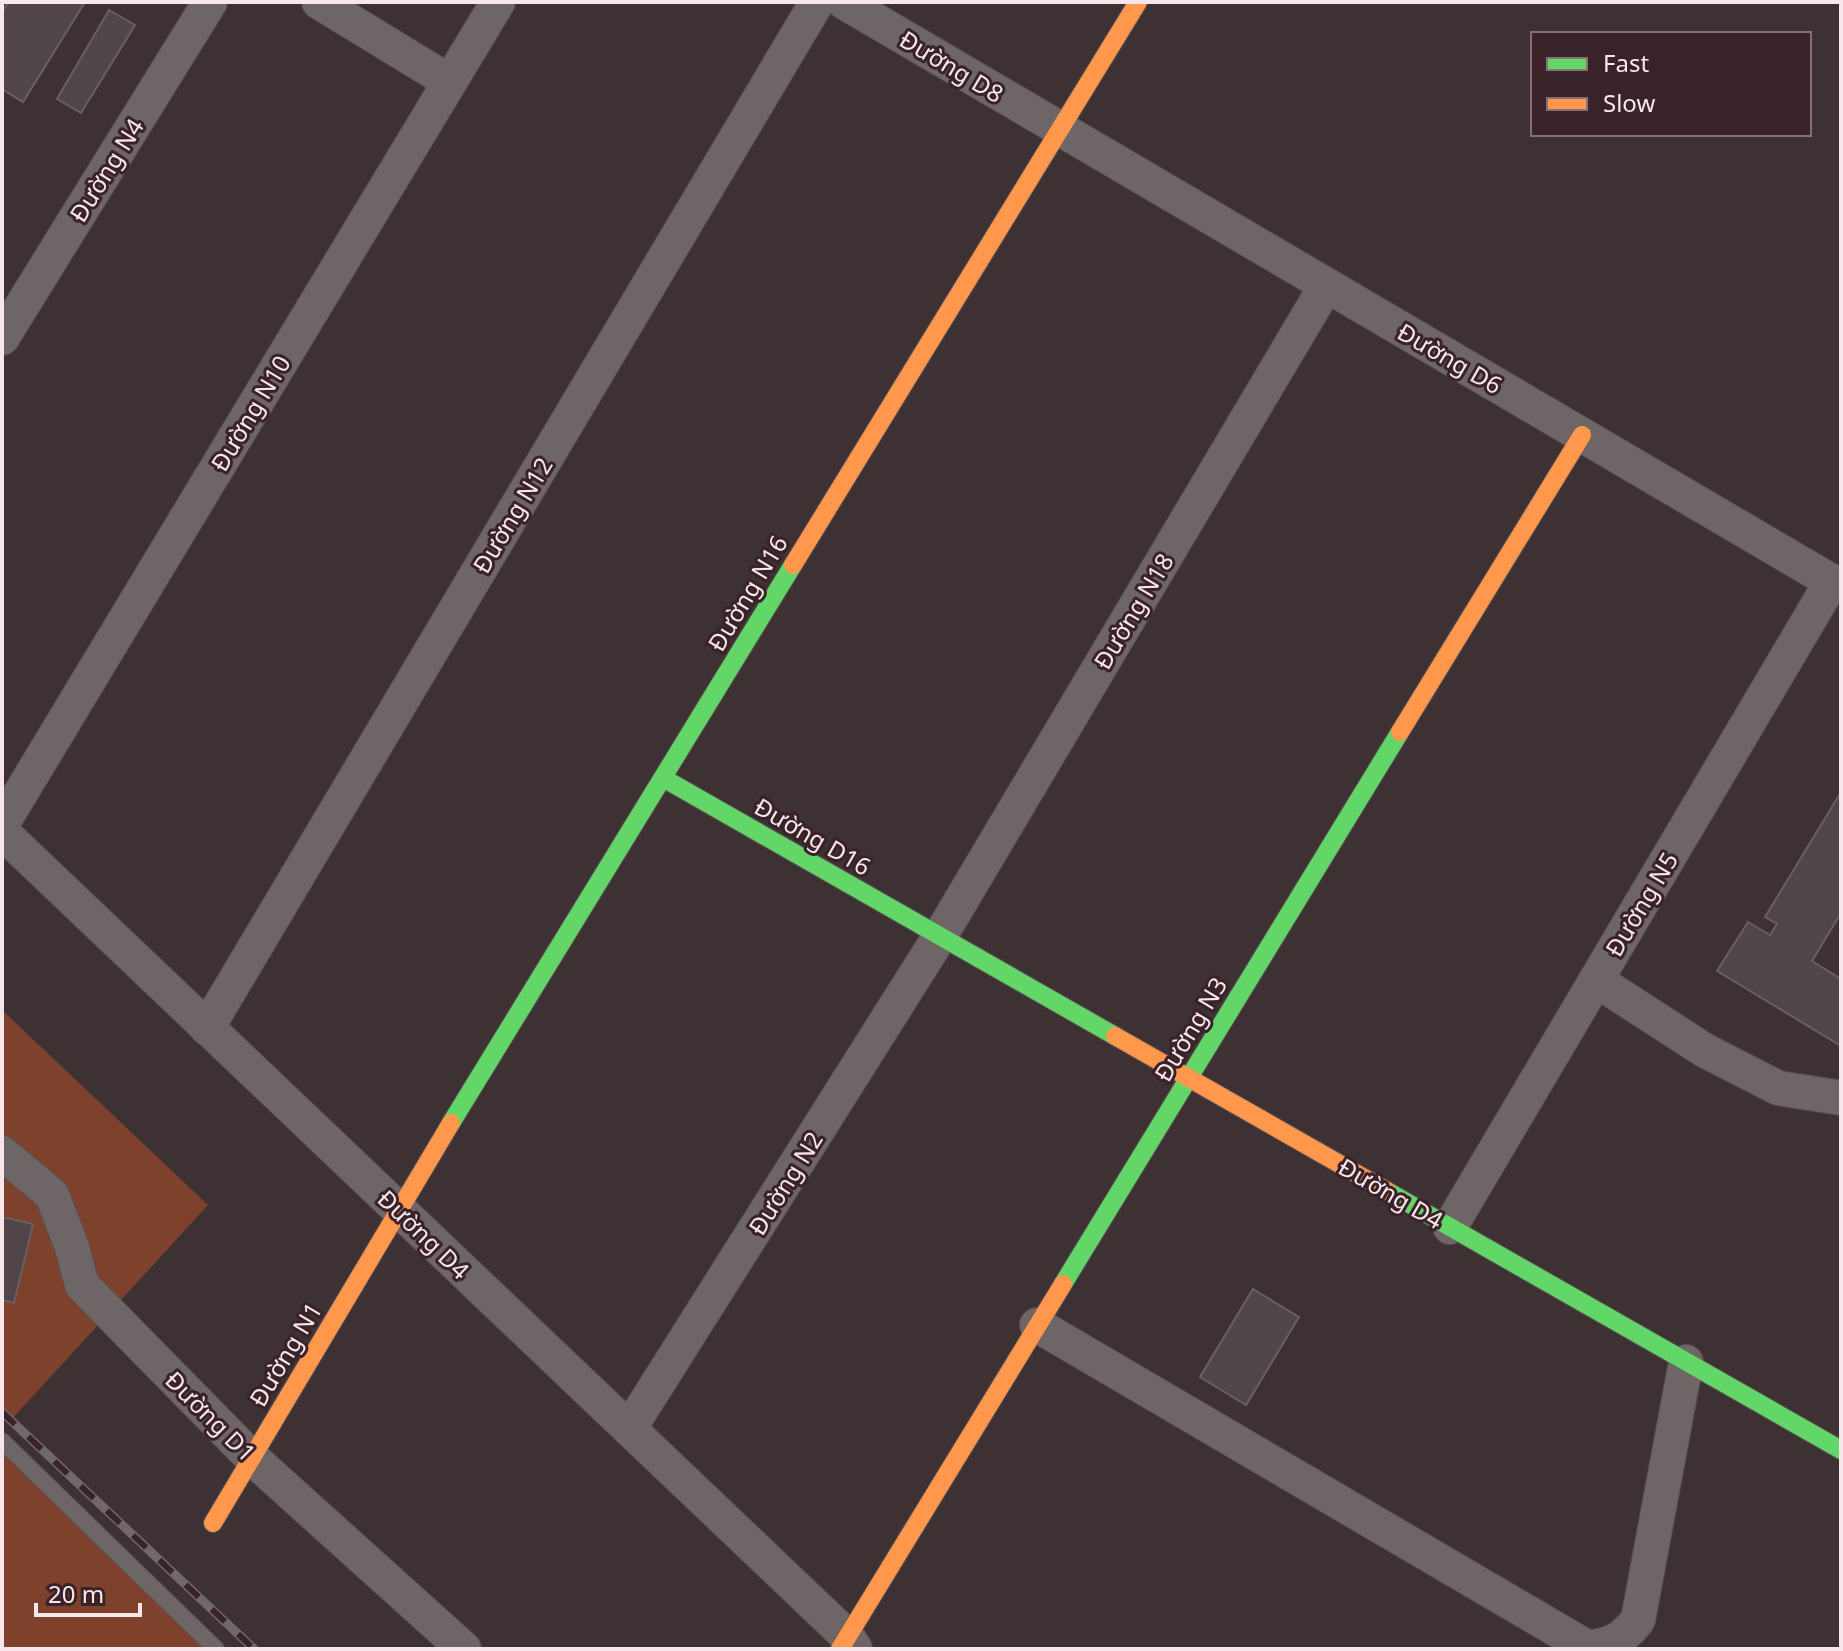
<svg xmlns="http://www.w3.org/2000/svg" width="1843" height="1651" font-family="'Noto Sans',sans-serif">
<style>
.green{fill:#7e412b}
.building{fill:#50464a;stroke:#695f63;stroke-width:2}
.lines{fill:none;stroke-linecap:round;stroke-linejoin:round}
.lane-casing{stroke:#5a4f52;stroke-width:18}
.street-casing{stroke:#5a4f52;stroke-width:36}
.fast-casing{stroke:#5a4f52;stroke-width:20}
.slow-casing{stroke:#5a4f52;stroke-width:20}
.lane{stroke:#6e6567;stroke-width:16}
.street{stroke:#6e6567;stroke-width:34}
.fast{stroke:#63d668;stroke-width:18}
.slow{stroke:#ff974d;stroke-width:18}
.rail-casing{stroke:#71686a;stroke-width:9}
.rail{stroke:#392228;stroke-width:6;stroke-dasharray:18;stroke-linecap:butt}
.labels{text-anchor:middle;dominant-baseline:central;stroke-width:6;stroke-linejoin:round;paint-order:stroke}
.street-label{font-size:24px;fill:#f7e7eb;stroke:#392228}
</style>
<rect width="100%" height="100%" fill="#3d3134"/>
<path class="green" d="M2,1010L208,1205L11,1420L2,1411Z
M2,1452L205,1649H2Z"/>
<path class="building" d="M8,2H85L23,102L2,89V13Z
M109,10L135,25L81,113L57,99Z
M1841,792V913L1812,961L1841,979V1046L1717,971L1748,922L1770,935L1777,924L1765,917Z
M2,1217L33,1224L14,1303L2,1300Z
M1253,1289L1299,1317L1246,1405L1200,1377Z"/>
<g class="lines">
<g class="lane-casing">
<path id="lane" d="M2,1441L216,1649"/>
</g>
<g class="street-casing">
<path id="street" d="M319,2L450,82
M844,2L1841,587
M2,338L210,2
M2,824L498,2
M2,832L847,1636L855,1649
M1596,980L1704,1050L1778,1088L1841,1098
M207,1028L817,2
M2,1153L52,1195L72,1247L82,1285L252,1458L464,1649
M1450,1227L1832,581
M1037,1325L1588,1648C1613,1644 1622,1640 1638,1620L1686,1362
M629,1429L940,936L1326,286"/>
</g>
<g class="fast-casing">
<path id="fast" d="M663,778L1115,1036
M451,1123L793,565
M1387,1191L1841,1450
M1063,1284L1400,732"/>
</g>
<g class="slow-casing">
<path id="slow" d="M793,565L1138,2
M1400,732L1582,435
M1115,1036L1387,1191
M213,1523L451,1123
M840,1649L1063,1284"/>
</g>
<use href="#lane" class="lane"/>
<use href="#street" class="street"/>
<use href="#fast" class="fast"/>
<use href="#slow" class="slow"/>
<g class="rail-casing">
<path id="rail" d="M2,1412L254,1649"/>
</g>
<use href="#rail" class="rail"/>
</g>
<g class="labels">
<g class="street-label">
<text transform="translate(952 66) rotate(31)">Đường D8</text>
<text transform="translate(106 170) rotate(-58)">Đường N4</text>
<text transform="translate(1450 358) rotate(30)">Đường D6</text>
<text transform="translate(250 413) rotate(-59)">Đường N10</text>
<text transform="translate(512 515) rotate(-59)">Đường N12</text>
<text transform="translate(747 593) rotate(-59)">Đường N16</text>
<text transform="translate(1133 611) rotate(-59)">Đường N18</text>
<text transform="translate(813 836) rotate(30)">Đường D16</text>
<text transform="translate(1641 904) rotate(-59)">Đường N5</text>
<text transform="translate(1190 1029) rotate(-59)">Đường N3</text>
<text transform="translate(785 1183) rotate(-58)">Đường N2</text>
<text transform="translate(1391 1193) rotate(30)">Đường D4</text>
<text transform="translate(424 1234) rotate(44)">Đường D4</text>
<text transform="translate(285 1354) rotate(-59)">Đường N1</text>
<text transform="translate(211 1416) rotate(45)">Đường D1</text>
</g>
</g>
<rect width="1843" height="1651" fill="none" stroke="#f7e7eb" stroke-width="8"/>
<rect x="1531" y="32" width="280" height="104" fill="#392228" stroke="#857176" stroke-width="2"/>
<rect x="1547" y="58" width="40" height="12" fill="#63d668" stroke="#857176" stroke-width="2"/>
<text x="1603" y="72" font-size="24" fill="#f7e7eb">Fast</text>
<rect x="1547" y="98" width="40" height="12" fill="#ff974d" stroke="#857176" stroke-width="2"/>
<text x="1603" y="112" font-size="24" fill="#f7e7eb">Slow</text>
<path d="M36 1603v12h104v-12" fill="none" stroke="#f7e7eb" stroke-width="4"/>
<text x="48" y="1603" font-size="24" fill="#f7e7eb" stroke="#392228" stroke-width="6" paint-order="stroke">20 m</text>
</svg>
